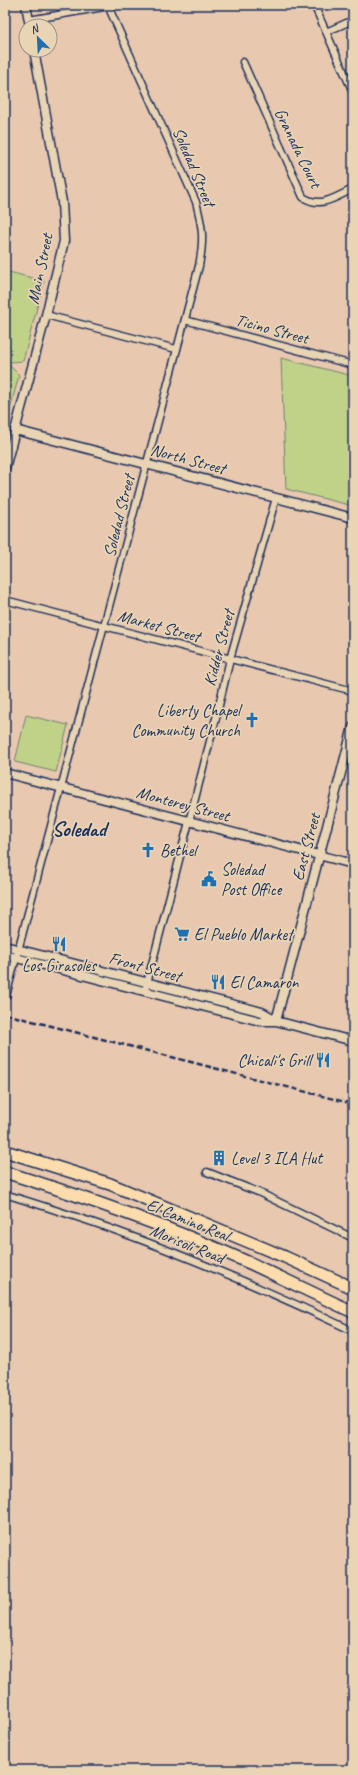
<svg xmlns="http://www.w3.org/2000/svg" width="358" height="1775" font-family="Caveat,sans-serif">
<style>
.green{fill:#c0d287;stroke:#6e8072}
.lines{fill:none;stroke-linecap:round;stroke-linejoin:round}
.street-casing{stroke:#1b2f5e;stroke-width:9}
.secondary-casing{stroke:#1b2f5e;stroke-width:11}
.highway-casing{stroke:#1b2f5e;stroke-width:14}
.street{stroke:#e9d4b3;stroke-width:6}
.secondary{stroke:#e9d4b3;stroke-width:8}
.highway{stroke:#fcdcac;stroke-width:11}
.rail{stroke:#1b2f5e;stroke-width:2.5;stroke-dasharray:6 3;stroke-linecap:butt}
.labels{text-anchor:middle;dominant-baseline:central;stroke-width:3.5;stroke-linejoin:round;paint-order:stroke}
.street-label{font-size:17px;fill:#1b2f5e;stroke:#e9d4b3}
.poi-label{font-size:17px;fill:#1b2f5e;stroke:#e9d4b3;text-anchor:start}
.district-label{font-size:21px;font-weight:bold;fill:#1b2f5e;stroke:#e9d4b3}
</style>
<rect width="100%" height="100%" fill="#e8c8af"/>
<filter id="ink" filterUnits="userSpaceOnUse"><feTurbulence type="fractalNoise" baseFrequency=".025" numOctaves="2"/><feDisplacementMap in="SourceGraphic" scale="8" xChannelSelector="R" yChannelSelector="G"/><feConvolveMatrix kernelMatrix="1 2 1 2 8 2 1 2 1" color-interpolation-filters="sRGB"/></filter>
<g filter="url(#ink)">
<path class="green" d="M5,271L44,281L23,361L10,362L5,357Z
M281,358L353,376V506L286,489Z
M8,364L19,375L5,429V367Z
M26,715L68,725L56,772L15,762Z"/>
<g class="lines">
<g class="street-casing">
<path id="street" d="M314,5L353,92
M29,20L115,5
M326,32L353,20
M243,62L303,197C321,209 335,197 353,189
M46,315L176,349
M185,320L353,365
M5,600L353,691
M146,987L216,718L230,659L276,498
M6,996L199,266C204,239 203,229 196,202L108,6
M207,1172L258,1192L353,1238
M5,1194C40,1205 75,1216 109,1228C192,1258 274,1293 353,1331"/>
</g>
<g class="secondary-casing">
<path id="secondary" d="M26,5L30,26
M15,430L353,518
M5,468L46,315L64,241L62,202L34,50
M5,773L353,864
M5,946L262,1012L276,1020
M5,955L260,1021H276L353,1041
M276,1021L353,727"/>
</g>
<g class="highway-casing">
<path id="highway" d="M5,1151L110,1184L285,1257L353,1288
M5,1172C88,1198 172,1228 252,1264C286,1280 319,1296 353,1312"/>
</g>
<use href="#street" class="street"/>
<use href="#secondary" class="secondary"/>
<use href="#highway" class="highway"/>
<path class="rail" d="M5,1014L353,1104"/>
</g>
</g>
<defs>
<g id="church-bare" transform="scale(1.2)"><path d="M-1.2-6h2.4v3.5h3.3v2.4h-3.3V6h-2.4V-.1h-3.3v-2.4h3.3Z" fill="#1f6fb2" stroke="#e9d4b3" stroke-width="2.5" paint-order="stroke"/></g>
<g id="civic-bare" transform="scale(1.2)"><path d="M-.6-6.5H3V-4.5H.6V-3L4-1V1h2V6H-6V1h2V-1L-.6-3ZM-1.2 2.5V6h2.4V2.5Z" fill="#1f6fb2" stroke="#e9d4b3" stroke-width="2.5" paint-order="stroke"/></g>
<g id="supermarket-bare" transform="scale(1.2)"><path d="M-6-5.5h2.5l.6 2H6L4.5 2H-2.5L-4.4-4H-6ZM-1.5 3.2a1.3 1.3 0 1 0 .1 0ZM3 3.2a1.3 1.3 0 1 0 .1 0Z" fill="#1f6fb2" stroke="#e9d4b3" stroke-width="2.5" paint-order="stroke"/></g>
<g id="restaurant-bare" transform="scale(1.2)"><path d="M-5-6h1v4h1v-4h1v4h1v-4h1v5L-1.5 .5V6h-2V.5L-5-1ZM5-6V6H3V1.5H1.5Q1.5-4 5-6Z" fill="#1f6fb2" stroke="#e9d4b3" stroke-width="2.5" paint-order="stroke"/></g>
<g id="building-bare" transform="scale(1.2)"><path d="M-4-6H4V6H1V3H-1V6H-4ZM-2.5-4.3h1.7v1.8h-1.7ZM.8-4.3h1.7v1.8H.8ZM-2.5-1h1.7V.8h-1.7ZM.8-1h1.7V.8H.8Z" fill="#1f6fb2" stroke="#e9d4b3" stroke-width="2.5" paint-order="stroke"/></g>
</defs>
<g fill-rule="evenodd">
<use href="#church-bare" x="252" y="720"/>
<use href="#church-bare" x="148" y="850"/>
<use href="#civic-bare" x="209" y="879"/>
<use href="#supermarket-bare" x="182" y="934"/>
<use href="#restaurant-bare" x="59" y="944"/>
<use href="#restaurant-bare" x="218" y="982"/>
<use href="#restaurant-bare" x="323" y="1060"/>
<use href="#building-bare" x="219" y="1158"/>
</g>
<g class="labels">
<g class="street-label">
<text transform="translate(298 148) rotate(64)">Granada Court</text>
<text transform="translate(194 167) rotate(67)">Soledad Street</text>
<text transform="translate(40 269) rotate(-78)">Main Street</text>
<text transform="translate(272 329) rotate(15)">Ticino Street</text>
<text transform="translate(188 459) rotate(15)">North Street</text>
<text transform="translate(119 516) rotate(-76)">Soledad Street</text>
<text transform="translate(159 626) rotate(15)">Market Street</text>
<text transform="translate(219 648) rotate(-75)">Kidder Street</text>
<text transform="translate(183 804) rotate(15)">Monterey Street</text>
<text transform="translate(306 847) rotate(-75)">East Street</text>
<text transform="translate(145 967) rotate(15)">Front Street</text>
<text transform="translate(188 1220) rotate(22)">El Camino Real</text>
<text transform="translate(187 1244) rotate(22)">Morisoli Road</text>
</g>
<g class="poi-label">
<text x="240" y="710" text-anchor="end">Liberty Chapel<tspan x="240" dy="20">Community Church</tspan></text>
<text x="160" y="850">Bethel</text>
<text x="221" y="869">Soledad<tspan x="221" dy="20">Post Office</tspan></text>
<text x="194" y="934">El Pueblo Market</text>
<text x="59" y="965" text-anchor="middle">Los Girasoles</text>
<text x="230" y="982">El Camaron</text>
<text x="311" y="1060" text-anchor="end">Chicali's Grill</text>
<text x="231" y="1158">Level 3 ILA Hut</text>
</g>
<g class="district-label">
<text x="79" y="829">Soledad</text>
</g>
</g>
<rect width="358" height="1775" fill="none" stroke="#e9d4b3" stroke-width="20"/>
<rect x="10" y="10" width="338" height="1755" fill="none" stroke="#1b2f5e" stroke-width="1.5" filter="url(#ink)"/>
<g transform="translate(38 38) rotate(336)"><circle r="19" fill="#e9d4b3" stroke="#979291"/>
<path d="M0-3L7 15L0 10L-7 15Z" fill="#1f6fb2"/>
<text y="-6" font-size="11" font-weight="bold" text-anchor="middle" fill="#1b2f5e">N</text>
</g>
</svg>
